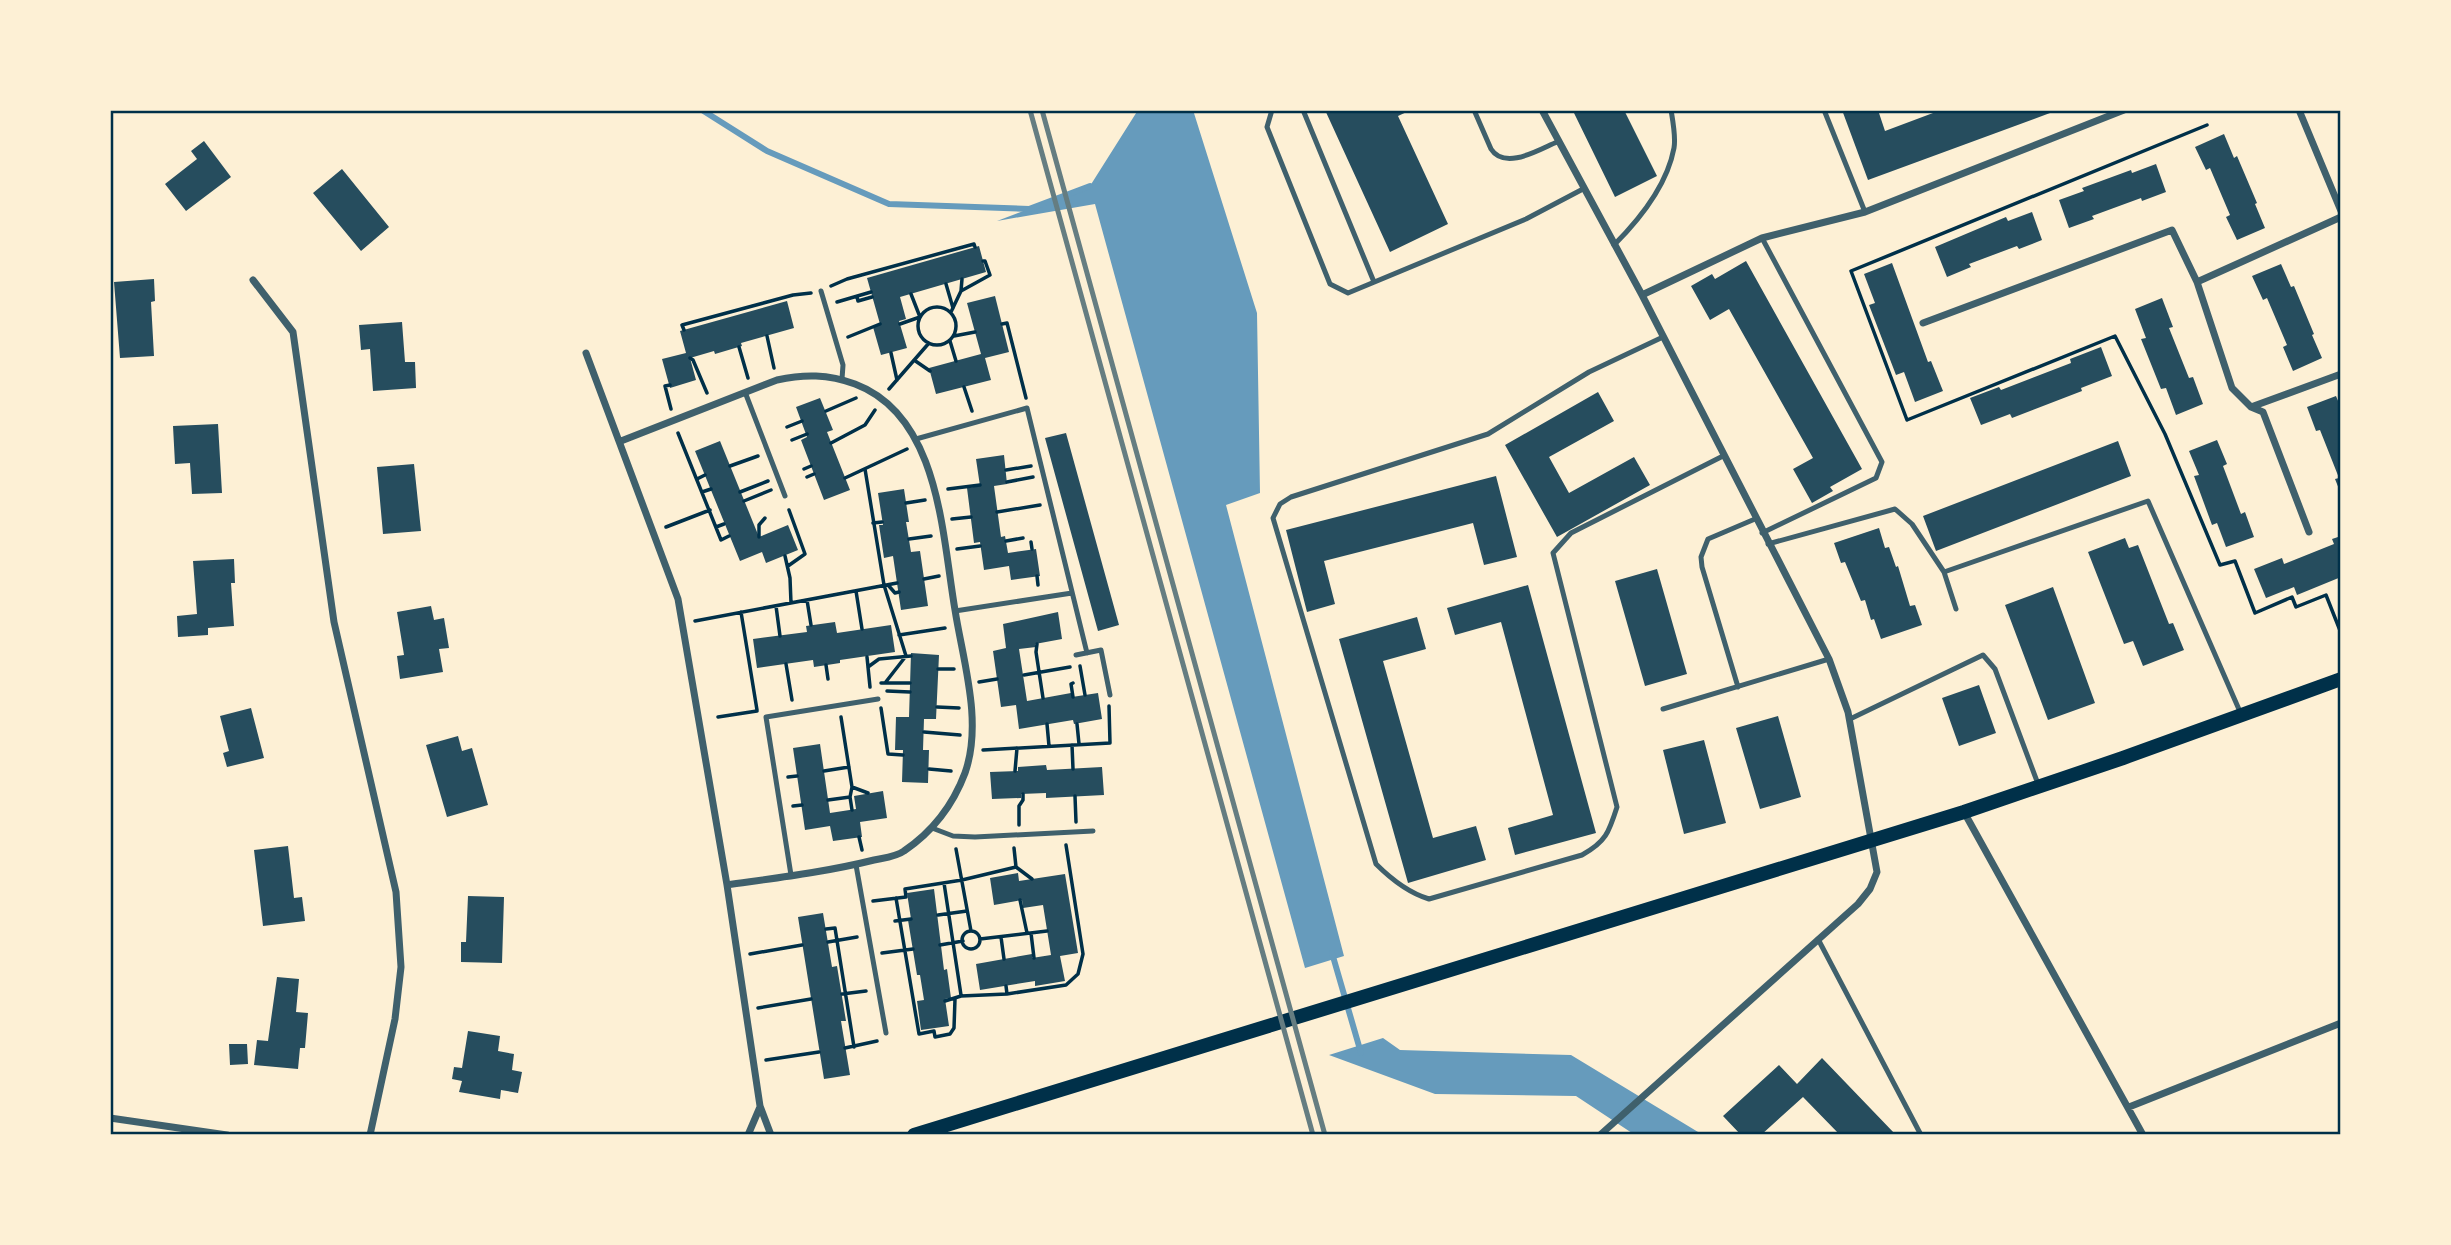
<svg xmlns="http://www.w3.org/2000/svg" width="2451" height="1245" font-family="'PT Serif',serif">
<style>
.water{fill:#669bbc}
.lines{fill:none;stroke-linecap:round;stroke-linejoin:round}
.stream{stroke:#669bbc;stroke-width:6}
.building{fill:#264d5e}
.path{stroke:#003049;stroke-width:3.5}
.service{stroke:#3f606c;stroke-width:5}
.minor{stroke:#3f606c;stroke-width:7}
.secondary{stroke:#003049;stroke-width:14}
.rail{stroke:#657d81;stroke-width:5}
.neatline{fill:none;stroke:#003049;stroke-width:2.5}
</style>
<rect width="100%" height="100%" fill="#fdf0d5"/>
<path class="water" d="M1138,110H1193L1257,313L1260,493L1226,505L1344,956L1305,968L1095,204L997,221L1090,186Z
M1383,1038L1400,1050L1571,1055L1703,1135H1635L1576,1096L1435,1094L1329,1055Z"/>
<g class="lines">
<path class="stream" d="M702,110L767,151L889,204L1029,209L1090,186
M1332,953L1361,1053"/>
</g>
<path class="building" d="M1325,110H1411L1398,116L1448,224L1390,252Z
M1580,110H1624L1657,176L1615,197L1574,113Z
M1842,110H1878L1885,131L1941,110H2049L2050,113L1868,180Z
M2224,134L2234,158L2237,156L2257,203L2255,204L2265,228L2237,240L2226,217L2230,215L2210,168L2206,170L2195,147Z
M204,141L231,177L186,211L165,184L197,159L191,151Z
M2156,164L2166,192L2142,201L2141,198L2092,216L2094,219L2069,228L2059,200L2084,191L2082,188L2131,170L2132,173Z
M342,169L389,227L361,251L313,193Z
M2032,212L2042,240L2019,249L2017,246L1969,264L1971,267L1947,277L1935,247L2006,217L2008,221Z
M979,246L986,272L900,297L906,319L899,321L907,348L881,355L873,327L880,324L867,278Z
M1746,261L1862,469L1830,487L1833,491L1812,503L1793,469L1813,458L1729,309L1710,320L1691,286L1712,274L1715,279Z
M1892,263L1928,362L1931,361L1943,391L1915,402L1904,372L1896,375L1869,305L1875,303L1864,274Z
M2281,264L2291,287L2294,286L2314,334L2312,335L2322,358L2293,371L2283,347L2287,345L2267,298L2263,300L2252,276Z
M154,279L155,301L151,302L154,356L120,358L114,282Z
M995,296L1009,352L985,358L991,380L936,394L929,368L981,354L967,303Z
M2162,298L2173,327L2169,328L2189,378L2193,377L2203,404L2176,415L2166,388L2161,389L2141,339L2146,338L2135,309Z
M787,301L794,328L741,343L742,346L715,354L714,351L690,358L696,380L670,388L662,359L686,353L680,331Z
M402,322L405,362H415L416,388L373,391L370,349L361,350L359,325Z
M2101,347L2112,376L2081,388L2082,391L2012,418L2010,414L1981,425L1970,398L1999,387L2001,390L2071,363L2070,359Z
M1598,392L1614,421L1549,457L1569,493L1634,457L1650,485L1557,537L1505,445Z
M2336,396L2341,408V494L2335,479L2339,478L2320,430L2316,431L2307,407Z
M820,398L833,430L827,432L850,490L824,500L801,440L807,437L796,407Z
M218,424L222,493L192,494L190,463L175,464L173,426Z
M1066,433L1119,625L1098,631L1045,438Z
M2217,440L2227,464L2223,466L2241,514L2245,512L2254,537L2226,547L2217,523L2212,525L2194,476L2199,475L2189,451Z
M720,441L759,537L788,525L798,550L766,563L762,552L740,561L695,451Z
M2118,441L2131,476L1936,551L1923,516Z
M1004,455L1007,484L994,486L1001,537L1005,536L1008,553L1036,549L1040,576L1011,580L1009,566L984,570L980,542L974,543L967,488L980,486L976,459Z
M414,464L421,531L383,534L377,467Z
M1496,476L1517,557L1484,565L1473,523L1324,561L1335,604L1307,612L1286,530Z
M904,489L909,522H906L911,552L920,551L928,606L901,610L893,556L884,558L879,525H883L878,493Z
M1879,528L1885,548L1889,547L1896,567L1898,566L1910,606L1915,605L1922,625L1881,639L1874,619L1871,620L1865,600L1861,601L1845,562L1841,563L1834,543Z
M2341,536V577L2297,595L2294,587L2266,598L2254,569L2282,558L2284,564L2334,544L2332,539Z
M2125,538L2129,548L2138,545L2169,624L2173,623L2184,650L2143,666L2133,641L2124,644L2088,552Z
M234,559L235,583H231L234,626L208,628V635L178,637L177,616L197,614L193,561Z
M1657,569L1687,674L1645,686L1615,581Z
M1528,585L1596,833L1515,855L1508,828L1553,815L1501,622L1455,635L1447,608Z
M2053,587L2095,703L2048,720L2005,605Z
M431,606L434,620L444,618L449,648L439,649L443,672L400,679L397,656L404,655L397,612Z
M1058,612L1062,639L1035,644L1036,647L1019,649L1027,701L1071,693L1072,697L1098,693L1102,719L1074,724L1073,720L1019,729L1016,705L1001,707L993,651L1006,648L1003,624Z
M1417,617L1426,649L1383,661L1433,838L1476,826L1486,860L1408,883L1339,639Z
M835,622L837,633L891,625L895,652L840,660V663L814,667L813,660L757,668L753,639L807,632L806,626Z
M911,653L939,655L936,719H924L923,750H929L928,783L902,782L903,750H895L896,717H909Z
M1979,685L1996,733L1959,746L1942,698Z
M251,708L264,758L227,767L223,753L229,751L220,716Z
M1778,716L1801,797L1760,809L1736,728Z
M458,736L462,751L472,748L488,805L447,817L426,745Z
M1704,740L1726,823L1684,834L1663,750Z
M820,744L830,813L856,809L854,796L883,791L887,818L860,822L862,837L833,841L830,826L805,830L793,748Z
M1046,765L1047,770L1102,767L1104,795L1046,798V793L1021,794V798L992,799L990,772L1018,771V767Z
M288,846L294,898L302,897L305,921L263,926L254,850Z
M1018,873L1019,881L1065,874L1078,953L1060,956L1065,981L1035,986V981L980,990L976,964L1032,954V958L1051,955L1043,905L1023,908L1022,900L994,905L990,878Z
M934,889L944,970L947,969L951,998L945,999L949,1026L921,1030L917,1001L924,1000L920,975H917L908,920L911,919L907,893Z
M468,896L504,897L502,963L461,962V942H466Z
M823,913L832,967L837,966L846,1021H841L850,1075L824,1079L798,917Z
M277,977L299,979L296,1012L308,1013L305,1048H300L298,1069L254,1065L257,1040L268,1041Z
M468,1031L500,1036L498,1051L514,1054L512,1070L522,1072L518,1093L501,1090L500,1099L459,1092L462,1081L452,1079L454,1067L462,1068Z
M229,1044H247L248,1064L230,1065Z
M1822,1058L1896,1135H1840L1803,1097L1761,1135H1741L1723,1116L1779,1065L1797,1084Z"/>
<g class="lines">
<path class="path" d="M2207,125L1851,271L1907,420L2115,336L2165,434L2220,565L2235,561L2255,613L2292,597L2296,607L2326,595L2341,633
M946,284L953,308
M831,286L847,279L974,244L975,247
M961,291L990,275L985,261H983
M857,297L858,301L872,297
M837,302L871,292
M918 326a19 19 0 1 1 38 0a19 19 0 1 1-38 0Z
M951,312L961,291L962,279
M900,324L920,317L911,294
M1002,324L1007,323L1026,398
M684,330L682,325L793,295L811,293
M767,336L774,368
M954,336L975,332
M848,337L880,324
M950,341L956,361
M739,347L748,378
M891,353L897,380
M690,358L693,360L707,393
M914,360L930,371
M670,385L665,386L671,409
M964,387L972,411
M889,389L929,343
M826,411L856,398
M787,427L802,421
M678,433L721,540L729,536
M792,440L807,434
M831,443L865,425L875,410
M730,466L758,456
M804,469L811,466
M865,469L884,585L906,656L885,683
M1006,470L1031,466
M807,477L814,474
M845,478L907,449
M697,479L705,475
M1007,482L1033,477
M948,489L980,485
M702,492L711,489
M740,492L768,481
M744,501L771,490
M906,503L925,500
M997,512L1040,505
M952,519L971,517
M873,523L882,522
M666,527L710,510
M716,527L724,524
M759,537V525L765,518
M909,539L931,536
M1006,541L1023,538
M1031,542L1032,549
M957,549L980,546
M785,556L790,578L791,603
M788,566L805,554L789,510
M1037,576L1038,585
M924,579L939,576
M888,585L895,593L899,592
M856,591L862,629
M807,600L811,625
M776,606L780,636
M741,612L757,710
M695,621L897,583
M899,635L945,628
M1037,644L1036,652L1043,698
M867,657L870,687
M786,664L792,700
M826,665L828,679
M1080,666L1085,695
M868,667L879,659L911,656
M938,669H954
M1024,675L1070,667
M979,682L997,679
M881,683H910
M1073,683L1071,684L1073,697
M887,691L910,692
M937,707L959,708
M881,708L888,754L903,755
M718,717L757,711
M841,717L852,787L850,797L852,810
M1047,724L1049,746
M1077,724L1079,744
M924,732L960,735
M1072,745L1073,769
M983,750L1110,743L1109,706
M929,769L951,771
M824,771L849,767
M1015,771L1017,748
M788,777L797,776
M852,787L868,793
M1075,796L1076,822
M828,800L850,797
M793,806L802,805
M1019,825V806L1023,800V794
M859,837L862,850
M1014,848L1016,867L1032,879
M956,849L971,931
M944,883L961,995
M896,898L919,1034L934,1031L935,1037L950,1034L954,1028L955,999
M1020,900L1027,933
M873,901L906,897L905,889L962,880L1016,867
M938,915L967,911
M895,921L911,919
M826,929L835,928L854,1047
M962 940a9 9 0 1 1 18 0a9 9 0 1 1-18 0Z
M1031,933L1034,958
M1001,937L1004,959
M980,939L1047,931
M828,942L857,937
M940,945L963,941
M882,953L913,949
M750,954L802,945
M1006,986L1007,994
M842,994L866,991
M945,1001L961,996L1007,994L1066,985L1078,974L1083,954L1066,845
M758,1008L811,999
M845,1048L877,1041
M766,1060L819,1052"/>
<path class="service" d="M1272,110L1267,127L1330,284L1348,293L1526,219L1583,189
M1303,110L1374,282
M1474,110L1491,149C1505,171 1540,149 1557,142
M1824,110L1865,212
M1614,245C1640,219 1667,186 1674,148C1676,137 1673,122 1671,110
M821,291L843,365L842,379
M1663,337L1589,372L1488,434L1291,497L1280,504L1273,518L1376,864C1391,879 1409,893 1429,899L1582,855C1606,842 1609,832 1617,807L1553,553L1571,533L1723,456
M745,392L785,496
M916,439L1027,408L1087,653
M1762,533L1876,478L1882,462L1762,238
M1768,544L1895,509L1912,524L1944,572L1956,609
M1944,572L2148,501L2241,714
M955,611L1072,593
M1076,655L1101,650L1110,695
M1738,687L1702,567L1701,557L1708,539L1755,519
M1663,709L1829,659
M1850,719L1983,655L1995,669L2038,784
M932,828L953,836L975,837L1093,831
M856,865L886,1033
M791,875L766,717L878,699
M1818,939L1921,1135"/>
<path class="minor" d="M1542,110L1642,295L1829,659L1848,712L1877,872L1870,889L1858,904L1600,1135
M2299,110L2341,211
M253,280L293,332L334,622L396,892L401,967L395,1019L370,1135
M2197,282L2341,217
M1642,295L1762,238L1865,212L2124,110
M1923,323L2172,230L2197,282L2232,388L2251,407L2263,412L2309,532
M586,353L678,599L727,885L760,1106L771,1135
M2251,407L2341,374
M621,441L777,380C804,374 828,374 855,384C940,416 942,535 955,610C963,661 983,722 965,773C953,805 932,832 904,851C896,857 883,858 874,860C826,872 776,878 727,885
M1964,812L2143,1135
M2129,1107L2341,1023
M110,1118L227,1135
M748,1135L760,1107"/>
<path class="secondary" d="M914,1135L1964,812L2123,758L2341,679"/>
<path class="rail" d="M1030,110L1313,1135
M1042,110L1325,1135"/>
</g>
<rect width="2451" height="1245" fill="none" stroke="#fdf0d5" stroke-width="224"/>
<rect x="112" y="112" width="2227" height="1021" class="neatline"/>
</svg>
